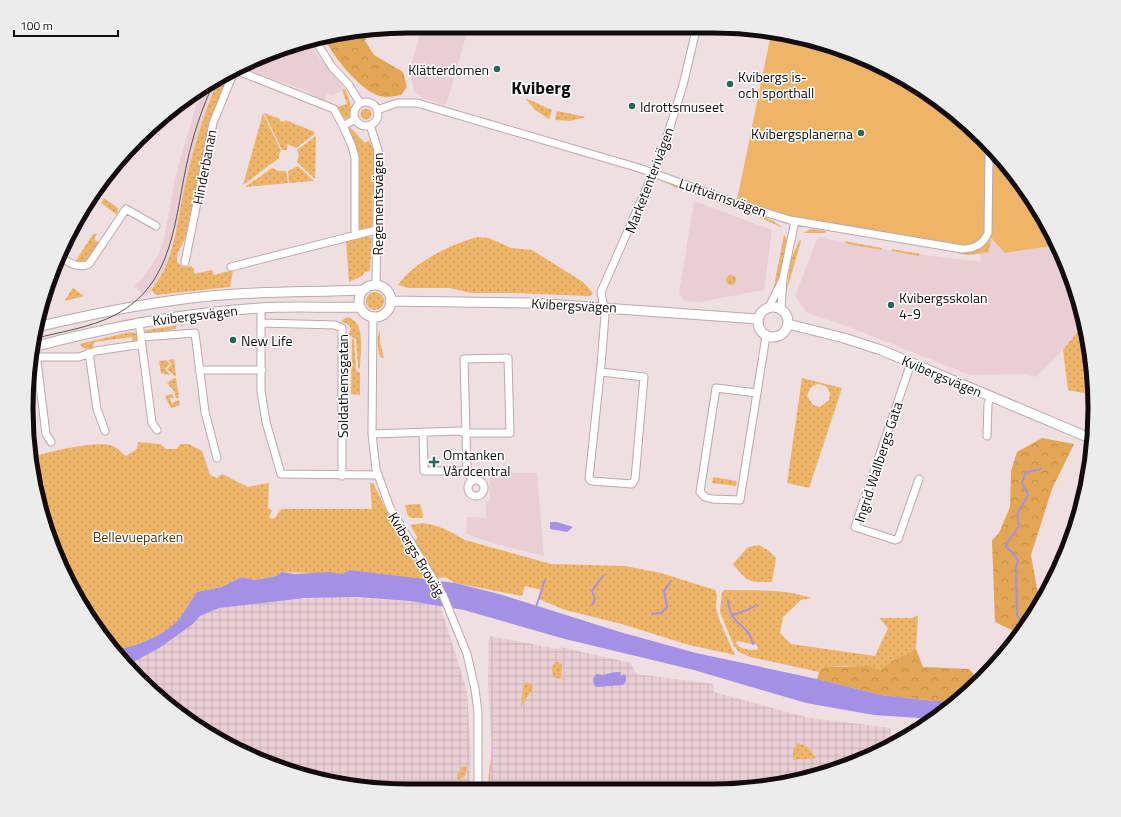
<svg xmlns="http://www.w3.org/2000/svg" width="1121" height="817" font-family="'Titillium Web',sans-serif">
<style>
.built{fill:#e9cfd5}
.industrial{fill:url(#industrial-grid)}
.green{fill:url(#green-dots);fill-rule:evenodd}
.forest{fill:url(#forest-crowns)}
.pitch{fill:#eeb568}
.water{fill:#a490e4}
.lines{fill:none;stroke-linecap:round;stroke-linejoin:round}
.stream{stroke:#a490e4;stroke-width:2}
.minor-casing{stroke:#baa9ac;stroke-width:9}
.tertiary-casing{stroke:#baa9ac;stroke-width:11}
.minor{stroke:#fff;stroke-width:7}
.tertiary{stroke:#fff;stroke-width:9}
.tram{stroke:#5b5153;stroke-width:1}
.poi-dot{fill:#24685a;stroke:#fff;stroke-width:1.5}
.labels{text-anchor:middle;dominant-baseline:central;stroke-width:3;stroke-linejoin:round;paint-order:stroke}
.poi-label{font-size:14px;fill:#120c0e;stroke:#fff;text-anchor:start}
.street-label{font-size:14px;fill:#120c0e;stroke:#fff}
.park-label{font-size:14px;fill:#4f3613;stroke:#fff}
.district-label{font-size:18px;font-weight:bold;fill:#120c0e;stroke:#fff}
.rim{fill:none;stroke:#120c0e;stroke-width:5}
</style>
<defs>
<pattern id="industrial-grid" width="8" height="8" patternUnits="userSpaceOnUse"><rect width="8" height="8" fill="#e9cfd5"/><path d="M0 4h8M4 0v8" fill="none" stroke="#c7b1b6"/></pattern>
<pattern id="green-dots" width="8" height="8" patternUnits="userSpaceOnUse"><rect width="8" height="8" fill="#eeb568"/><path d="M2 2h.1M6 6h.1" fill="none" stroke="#cb9a59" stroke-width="1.8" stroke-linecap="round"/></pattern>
<pattern id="forest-crowns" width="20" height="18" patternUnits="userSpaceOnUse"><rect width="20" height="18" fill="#e2a654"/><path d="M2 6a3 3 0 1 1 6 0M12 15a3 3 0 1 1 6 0" fill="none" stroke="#c18e48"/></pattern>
</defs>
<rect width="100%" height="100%" fill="#f0dfe2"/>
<path class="built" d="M422,26H469L446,106L425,99L414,92L410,68Z
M308,40L315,52L345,89L332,95L327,93L324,102L308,96L310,92L250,71L253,65Z
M218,81L208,102L168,259L156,285L146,297L134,286L142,279L159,254L164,238L176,174L195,109L204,87Z
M694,201L772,230L764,290L699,302L684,301L679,294Z
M818,237L880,249L981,262L979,247L990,237L1005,253L1058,245L1082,309L1084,324L1063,350L1036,377L1026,374L970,375L849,327L807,313L795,296Z
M490,473H537L544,556L499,545L466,534L467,517L486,518V502L489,501Z"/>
<path class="industrial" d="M336,597L410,601L440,605L467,691L471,758L470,790H383L309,778L239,751L175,712L128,665L176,636L193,624L200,616L219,608L266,601Z
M489,636L558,649L560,647L631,663L636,674L713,684L714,692L809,718L891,728L890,744L859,762L763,788L489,789L492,751L488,681Z"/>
<path class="green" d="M228,76L209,123L185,239L177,254V262L183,267L191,266L194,269V274L212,270L214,275L233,270L230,287L156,295L151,290C175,262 177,220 185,186C193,150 203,114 218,81Z
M345,89C349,99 352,105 351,116L346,119L342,117L337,107L347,104L342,90Z
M525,98L552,110L549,119L535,110Z
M360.5 114a5.5 5.5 0 1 1 11 0a5.5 5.5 0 1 1-11 0Z
M557,111L586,117L570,121L555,120Z
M263,113L281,151L279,154V158L243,185Z
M264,113L280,119V121L284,122L285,120L313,131L315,134L296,148L287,144V150H282Z
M350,127L365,143L369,140L374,151L372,224L371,228L362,230L358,228L359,154L349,131Z
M316,136L315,179L297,162L299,155L297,150Z
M298,166L313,180L314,181L289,183L288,171Z
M272,168L279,171H286L288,183L245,187Z
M663,181L701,194L703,197L679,189Z
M104,198L118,208L117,215L101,203Z
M712,198L739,207V208L736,209L710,200Z
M756,213L773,221L783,228L754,215Z
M811,229L826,231L825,233H803Z
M93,234H97L94,239L99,243L86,261L75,262Z
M784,235L786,237C786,253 783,278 773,291Z
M367,236L372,238L370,271L365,272L362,276L349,282L346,241Z
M478,237L489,238L511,248L532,250L583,282L593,293L590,296H586L516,293H471L449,288H408L398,285C412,263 453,243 478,237Z
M800,239L801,241L786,293L791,259Z
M989,239L991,240L989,252L969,255L959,254L960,252L976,251Z
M844,241L882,248V250L847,244Z
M891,249L921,254L918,256L892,251Z
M726 280a5 5 0 1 1 10 0a5 5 0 1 1-10 0Z
M73,288L84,296L65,301V300Z
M366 301a9 9 0 1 1 18 0a9 9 0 1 1-18 0Z
M195,309V312L68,336L67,333L129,319Z
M347,317C367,322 360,353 360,369L358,368L356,339L348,335L351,329L349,325L341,321Z
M187,324H190L176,326V329L154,332L150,334L145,332L146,330Z
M1084,324L1094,383V395L1068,390L1063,350Z
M380,330V342L384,358L380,357C378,349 376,338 380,330Z
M130,332L138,334L137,341L133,343L132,337L94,342L93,348L85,349L79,344Z
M352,338L354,340L356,370L360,373V395L351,394Z
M174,359L176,377L167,369L172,364L168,360Z
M166,360L170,364L165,368L170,375L161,373L159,361Z
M174,378H176L179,398H176L174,391L167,383Z
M802,378L842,388L809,488L787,483ZM818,384L826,386L830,393L829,400L820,407L813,405L807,396L811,387Z
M172,394L174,398H170L171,403L179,400L180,405L171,408L165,396Z
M1093,413V431L1088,429L1086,420Z
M138,442L160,444L166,449H177L180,444H189L202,451L210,475L217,478L222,474L248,487L269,483L268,508L272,511L269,517L271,519L275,518L281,509H372L370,483H373L390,518L407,546L418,538L410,525L423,523L433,525L445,529L465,540L551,564L625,566L661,573L715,590C719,596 715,602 716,608C718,619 730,644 735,655L689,645L618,623L565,610L539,599L541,590L525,586L522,596L455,583L445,577L425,580L350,570L342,574L282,572L276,576L255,580L242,577L221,587L197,592C190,601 185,612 178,620C163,636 135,647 114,650L105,642L55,555L29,459C43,452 100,440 113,446C118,448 122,453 126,456L137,449Z
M713,477L737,481L736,486L712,483Z
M420,504L423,515L422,518H412L408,516L405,505Z
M759,545L769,551L776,558L772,582C749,582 748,583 733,564L748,547Z
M725,590C753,591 783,588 811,598L801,600L783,617L780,633L791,644L875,656L888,628L879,618H913L918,615L916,649L892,661L880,670C865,666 831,662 819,672L750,657L739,652L734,646L720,612L722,592ZM737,641L757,645L758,648L756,650C747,649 741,650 736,643Z
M556,661L562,664L561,678L566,680L553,677L552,667Z
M525,682L532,684L533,688L521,707L523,686Z
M492,723V756L489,789H487L491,759Z
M798,743L808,747L816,758L793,760V749Z
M467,766L465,776L458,780L457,775L462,767Z"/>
<path class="forest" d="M369,31L365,41L374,55L403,72L407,87L401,95C396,96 390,97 385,97C364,96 332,56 324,37Z
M1042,438L1074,444L1052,489L1031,555L1040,605L1018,635V633L995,622L992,540L999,533L1010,507L1011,471L1017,452Z
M916,649L923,667L969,669L979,680L957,701H934L881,695L817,679L819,672L825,667L868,666L880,670L892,661Z"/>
<path class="pitch" d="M771,34L811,39L925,90L1016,175L1058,245L1005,253L990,237L979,247H964L782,215L737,200Z"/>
<path class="water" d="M550,522H557L573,527L567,532L550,529Z
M350,570L455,583L499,594L620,632L696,653L817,679L881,695L934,701H957L946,712L934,719L874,715L806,703L694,670L565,639L464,610L410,601L356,597L305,598L219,608L200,616L193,624L159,648L128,665L114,650C135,647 163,636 178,620C185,612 190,601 197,592L221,587L242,577L255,580L276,576L282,572L295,574L329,572L342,574Z
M615,672H620L621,676L624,674L626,676V681L623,685L597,687L594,685L593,679L596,674L603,675Z"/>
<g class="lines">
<path class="stream" d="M1087,404L1093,408
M728,600C730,628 749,622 753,644
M592,605L595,599L592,591L603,576
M536,607L545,580
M652,614L661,613L667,607L664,591L671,581
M732,616C740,611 749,611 756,605
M1025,626L1017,615L1016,567L1018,561L1014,554L1005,546L1019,526C1014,507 1024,509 1028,494C1022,483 1020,486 1026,472L1041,469"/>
<g class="minor-casing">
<path id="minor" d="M314,38L332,67L349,85L360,103
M238,71L334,109L343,126L355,119
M354 114a12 12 0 1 1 24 0a12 12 0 1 1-24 0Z
M377,110L397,103H417L639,168L741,205L790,220L962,249C974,249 983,245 988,233L989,151
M370,125L378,150L376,285
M343,126L352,146L355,158V235
M60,257C70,263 78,269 89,264L126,209L156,226
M185,262L213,123L233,74
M231,267L376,230
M769,307L783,279
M261,308V391L266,422L281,474L377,475
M781,309L783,278L795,221
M373,316L372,434L376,469L390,508L443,595L467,654L475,689L478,712V790
M139,322L152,423L157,430
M262,323L335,325L342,328V476
M142,337L195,333L205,412L217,458
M36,353L46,434L51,442
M89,353L97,409L105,431
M37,357H79L96,351L142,344
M911,363L855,527L895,540L898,539L919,479
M199,370H262
M601,372L644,377L635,479L632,484L592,481L589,479L601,365L605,315L601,292L662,153L683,85L697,26
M757,393L716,388L700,492L705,497L712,499L740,500L766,336
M423,432L424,471H467
M372,434L460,431L465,433H510L508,358L464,359L467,471L472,480
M987,436L988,404L991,396
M468 488a8 8 0 1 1 16 0a8 8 0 1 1-16 0Z"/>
</g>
<g class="tertiary-casing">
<path id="tertiary" d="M359 301a16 16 0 1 1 32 0a16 16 0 1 1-32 0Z
M390,301L534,303L758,319
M758 322a15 15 0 1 1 30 0a15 15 0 1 1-30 0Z
M788,324L844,338L881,350L1092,439
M36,327C102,312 168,298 236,294C278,291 321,292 363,290
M33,347C108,327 183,313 260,308C294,306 327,308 360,307"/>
</g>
<use href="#minor" class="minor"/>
<use href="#tertiary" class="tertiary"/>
<path class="tram" d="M33,339C59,332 90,328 115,315C174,284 174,221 187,163C193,135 202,108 214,82"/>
</g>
<g class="poi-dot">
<circle cx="497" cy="69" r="4"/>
<circle cx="730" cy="84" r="4"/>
<circle cx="632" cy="106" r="4"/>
<circle cx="861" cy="133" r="4"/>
<circle cx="891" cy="305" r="4"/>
<circle cx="233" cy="340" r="4"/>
<path d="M432 456h4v4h4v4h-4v4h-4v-4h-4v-4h4z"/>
</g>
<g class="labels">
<g class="poi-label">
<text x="489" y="69" text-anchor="end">Klätterdomen</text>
<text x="738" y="76">Kvibergs is-<tspan x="738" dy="16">och sporthall</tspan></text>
<text x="640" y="106">Idrottsmuseet</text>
<text x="853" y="133" text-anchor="end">Kvibergsplanerna</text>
<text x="899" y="297">Kvibergsskolan<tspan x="899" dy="16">4-9</tspan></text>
<text x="241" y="340">New Life</text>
<text x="443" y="454">Omtanken<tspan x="443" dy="16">Vårdcentral</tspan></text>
</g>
<g class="street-label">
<text transform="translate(204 167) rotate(-79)">Hinderbanan</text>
<text transform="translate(649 180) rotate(-69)">Marketenterivägen</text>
<text transform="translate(723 197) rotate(19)">Luftvärnsvägen</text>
<text transform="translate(377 204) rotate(-90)">Regementsvägen</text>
<text transform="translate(574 305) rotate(3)">Kvibergsvägen</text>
<text transform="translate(195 315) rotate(-7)">Kvibergsvägen</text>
<text transform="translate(942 376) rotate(23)">Kvibergsvägen</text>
<text transform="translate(342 386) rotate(-90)">Soldathemsgatan</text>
<text transform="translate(878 462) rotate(-72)">Ingrid Wallbergs Gata</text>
<text transform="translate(417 554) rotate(59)">Kvibergs Broväg</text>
</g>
<g class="park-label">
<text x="138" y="536">Bellevueparken</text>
</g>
<g class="district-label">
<text x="541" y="87">Kviberg</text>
</g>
</g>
<path d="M0 0H1121V817H0ZM408 33H713A375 375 0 0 1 1088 408V409A375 375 0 0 1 713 784H408A375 375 0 0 1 33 409V408A375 375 0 0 1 408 33Z" fill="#ececec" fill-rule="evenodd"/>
<path class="rim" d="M408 33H713A375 375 0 0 1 1088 408V409A375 375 0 0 1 713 784H408A375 375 0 0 1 33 409V408A375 375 0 0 1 408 33Z"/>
<path d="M14 30v6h104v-6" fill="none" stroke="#120c0e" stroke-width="2"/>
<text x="20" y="30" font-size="12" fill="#120c0e" stroke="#ffffff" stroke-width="3" paint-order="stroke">100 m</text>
</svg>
